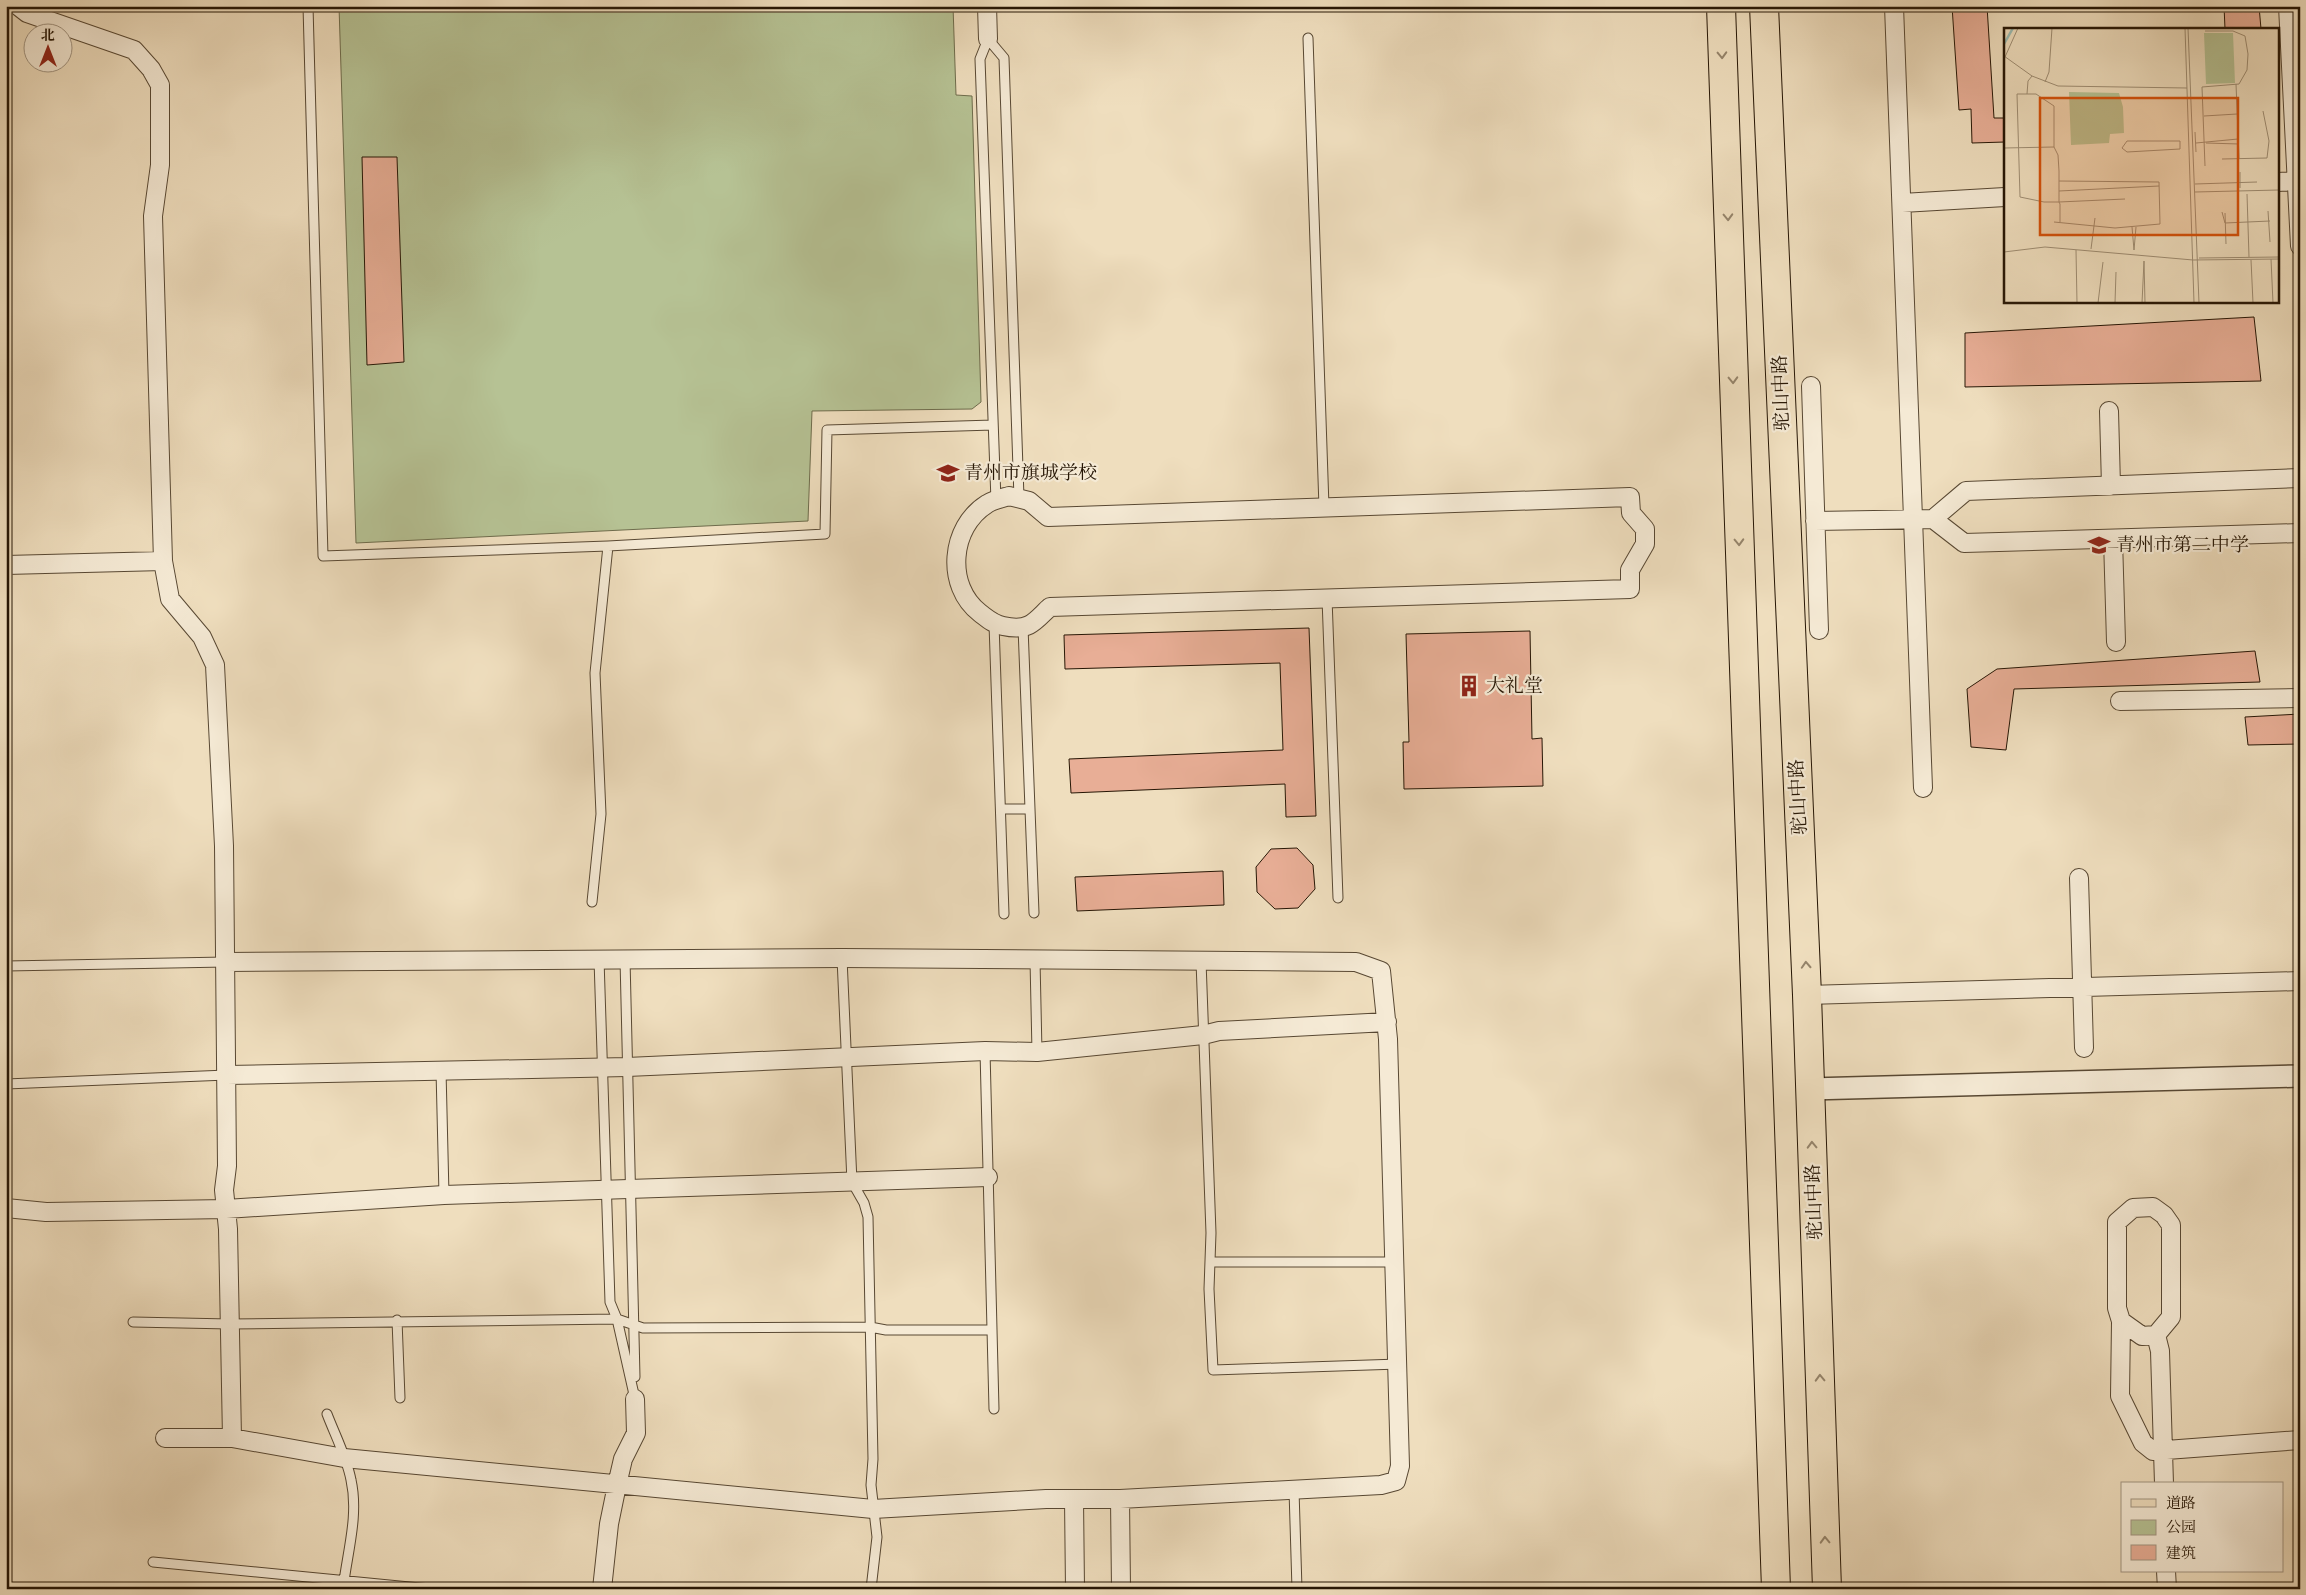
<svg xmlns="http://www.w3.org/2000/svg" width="2306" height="1595" font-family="Cardo,'Noto Serif SC',serif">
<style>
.green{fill:#b6c294;stroke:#6e6c4c}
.building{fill:#e8ae96;stroke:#261605}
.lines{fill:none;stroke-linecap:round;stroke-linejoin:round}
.service-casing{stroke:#584833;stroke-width:11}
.minor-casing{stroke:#584833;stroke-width:20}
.tertiary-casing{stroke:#584833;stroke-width:24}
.primary-casing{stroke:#261605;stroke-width:30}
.service{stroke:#f5ead5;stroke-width:9}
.minor{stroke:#f5ead5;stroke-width:18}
.tertiary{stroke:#f5ead5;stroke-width:21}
.primary{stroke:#efdebe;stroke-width:28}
.oneway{stroke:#95846b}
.labels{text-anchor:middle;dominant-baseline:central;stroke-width:4.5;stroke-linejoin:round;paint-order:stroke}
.street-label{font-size:19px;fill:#261605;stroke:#f5ead5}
.poi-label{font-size:19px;fill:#261605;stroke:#f5ead5;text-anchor:start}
.inset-river{fill:none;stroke:#9abcb3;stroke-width:2.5}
.inset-road{fill:none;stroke:#9f8e74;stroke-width:1}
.view{fill:#d5520b;fill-opacity:0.15;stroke:#d5520b;stroke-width:2.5}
.inset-edge{fill:none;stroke:#261605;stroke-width:2.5}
</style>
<rect width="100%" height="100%" fill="#efdebe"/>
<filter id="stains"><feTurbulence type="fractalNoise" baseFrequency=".004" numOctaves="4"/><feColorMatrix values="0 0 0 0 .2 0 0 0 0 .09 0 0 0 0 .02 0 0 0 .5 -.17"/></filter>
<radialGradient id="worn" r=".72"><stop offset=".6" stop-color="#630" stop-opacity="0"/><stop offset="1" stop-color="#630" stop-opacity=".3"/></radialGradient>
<path class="green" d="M339,6H953L956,95L972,96L981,402L972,409L812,411L808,521L356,543Z"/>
<path class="building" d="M1952,6H1987L1994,118H2005V142L1972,143L1971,109L1959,110Z
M2224,6H2259L2261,29H2225Z
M362,157H397L404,362L367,365Z
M2254,317L2261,381L1965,387V333Z
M1309,628L1316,816L1286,817L1285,784L1071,793L1069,759L1283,750L1280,663L1065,669L1064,635Z
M1530,631L1532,739L1542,738L1543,786L1404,789L1403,742H1409L1406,634Z
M2255,651L2260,682L2014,689L2006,750L1971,747L1967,689L1997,669Z
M2300,714V744L2248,745L2245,717Z
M1297,848L1313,865L1315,889L1298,908L1275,909L1257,892L1256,867L1271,849Z
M1223,871L1224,905L1077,911L1075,877Z"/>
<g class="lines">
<g class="service-casing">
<path id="service" d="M308,6L323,556L608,546L825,534L827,430L993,425
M1308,38L1324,507
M996,501L980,59L988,39L1004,58L1019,498
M1327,598L1338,898
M994,624L1004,914
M1023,627L1034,913
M1001,809H1030
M592,902L601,814L595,673L608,546
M842,958L852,1182L864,1203L868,1217L873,1459L871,1485L877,1537L871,1589
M599,959L610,1302L617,1319L635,1399
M625,959L635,1377
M1035,960L1037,1052
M1201,961L1211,1233L1209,1289L1213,1370L1399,1364
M6,966L226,962
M985,1051L994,1409
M441,1070L444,1195
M6,1084L227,1075
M1210,1262H1396
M397,1320L400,1398
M133,1322L230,1324L617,1319L643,1328L870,1327L886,1330H992
M327,1414C335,1435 347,1458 351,1480C359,1516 347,1553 343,1589
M1294,1490L1297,1589
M153,1562L430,1589"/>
</g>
<g class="minor-casing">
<path id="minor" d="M18,6L27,13L134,50L151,69L160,85V165L153,216L163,561L170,599L202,637L215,665L224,846L227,1166L224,1190L228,1229L232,1438
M987,6L988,39
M1894,6L1923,788
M2288,6L2300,246
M2277,182L2297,181
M1902,203L2005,197
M1811,386L1819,630
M2109,411L2111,486
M1009,496L1029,501L1048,517L1630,497L1631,513L1645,529V544L1630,570V589L1050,607C1044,612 1037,621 1029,625C1021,629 1012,628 1003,626C993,624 988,619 980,613C945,586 950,527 987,504C993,500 1002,498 1009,496Z
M1933,519L1964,543L2300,533
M1815,521L1933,519L1966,491L2300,478
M2113,539L2116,642
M6,565L163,561
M2120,701L2300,698
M2079,878L2084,1048
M1807,995L2300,981
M227,1075L627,1067L985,1051L1037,1052L1203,1035L1219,1031L1387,1022
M2153,1207L2164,1215L2171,1225V1317L2156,1335L2142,1336L2121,1321L2117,1308V1222L2133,1208Z
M6,1208L46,1212L226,1209L444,1195L988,1177
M2121,1321L2120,1396L2143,1443L2153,1451L2300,1440
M2156,1335L2160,1351L2164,1484
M165,1438H232L344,1458L873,1509L1046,1499H1120L1381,1485L1396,1481L1400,1466L1388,1039L1381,971L1356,962L842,958L226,962
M1074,1499L1075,1589
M1120,1499L1121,1589
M2166,1571L2167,1589
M602,1589L609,1524L617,1485L623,1459L636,1433L635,1399"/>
</g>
<g class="tertiary-casing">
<path id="tertiary" d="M1810,1089L2300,1076"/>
</g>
<g class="primary-casing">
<path id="primary" d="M1721,6L1776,1589
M1764,6L1807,995L1827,1589"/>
</g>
<use href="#service" class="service"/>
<use href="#minor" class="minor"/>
<use href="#tertiary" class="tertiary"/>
<use href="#primary" class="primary"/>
</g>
<defs><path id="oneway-chevron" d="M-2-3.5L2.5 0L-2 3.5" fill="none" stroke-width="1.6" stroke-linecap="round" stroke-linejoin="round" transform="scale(1.25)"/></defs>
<g class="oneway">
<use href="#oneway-chevron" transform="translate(1722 55) rotate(88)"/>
<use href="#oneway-chevron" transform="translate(1728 217) rotate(88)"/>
<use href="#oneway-chevron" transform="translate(1733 380) rotate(88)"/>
<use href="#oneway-chevron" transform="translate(1739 542) rotate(88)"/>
<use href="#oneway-chevron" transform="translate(1806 965) rotate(-93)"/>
<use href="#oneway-chevron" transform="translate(1812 1145) rotate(-92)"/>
<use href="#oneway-chevron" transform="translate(1820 1378) rotate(-92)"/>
<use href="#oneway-chevron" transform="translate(1825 1540) rotate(-92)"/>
</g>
<defs>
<g id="school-bare" transform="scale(1.725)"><path d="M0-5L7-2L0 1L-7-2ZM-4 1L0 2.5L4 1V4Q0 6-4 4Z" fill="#8f2418" stroke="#f5ead5" stroke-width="2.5" paint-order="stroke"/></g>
<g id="building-bare" transform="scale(1.725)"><path d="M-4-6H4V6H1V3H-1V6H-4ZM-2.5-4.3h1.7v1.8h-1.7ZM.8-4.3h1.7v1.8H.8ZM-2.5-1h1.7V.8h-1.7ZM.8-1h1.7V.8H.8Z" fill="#8f2418" stroke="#f5ead5" stroke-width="2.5" paint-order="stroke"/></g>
</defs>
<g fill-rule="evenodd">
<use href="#school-bare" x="948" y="473"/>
<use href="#school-bare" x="2099" y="545"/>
<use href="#building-bare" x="1469" y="686"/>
</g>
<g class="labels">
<g class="street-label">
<text transform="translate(1781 393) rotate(-92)">驼山中路</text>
<text transform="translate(1798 797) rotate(-93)">驼山中路</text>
<text transform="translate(1814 1202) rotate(-92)">驼山中路</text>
</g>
<g class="poi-label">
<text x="964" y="473">青州市旗城学校</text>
<text x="2116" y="545">青州市第二中学</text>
<text x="1486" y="686">大礼堂</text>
</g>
</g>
<g transform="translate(2004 28)">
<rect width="275" height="275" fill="#efdebe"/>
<path d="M200,5H229L231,55L202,56ZM65,64L115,65L119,79L120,105L106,106L105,115L67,117Z" fill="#b6c294"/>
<path class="inset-river" d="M0,16L9,0"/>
<path class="inset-road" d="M181,0L190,275M184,0L195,275M201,3H229L241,8L244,26L243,42L235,56L198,59L201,138M0,28L28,48L54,58L183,60M1,29L14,0M41,54L45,44L48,0M232,56L235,130M23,66L24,53L28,48M200,88L233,86M191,104L192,124M176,113V121L123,124L118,120L123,113ZM192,115L234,111M202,115L235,116M0,120L50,119M218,131L263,130L265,113L259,83M236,144V160M191,156L253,154M55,163L155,158M191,164L275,162M243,166L245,229M264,183L266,214M218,184L221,195L266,193M221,185L222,216M50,194L111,200L156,196L155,154L55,153M56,194V176L55,174V143L54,127L50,119V78L32,66H13L16,169L40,174H55L121,171M128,199L130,222L132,199M87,221L91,190M72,222L73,275M0,224L41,219L189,232L275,231M195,230L275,229M267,231L269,275M247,232L249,275M94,275L99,234M111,275L112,244M138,275L140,233L141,275"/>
<path class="view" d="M36,70H234V207H36Z"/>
<rect width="275" height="275" class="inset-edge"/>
</g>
<rect width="2306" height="1595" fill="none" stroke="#efdebe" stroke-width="25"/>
<rect x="8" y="8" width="2291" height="1580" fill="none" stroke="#261605" stroke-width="2.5"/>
<rect x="12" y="12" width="2281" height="1570" fill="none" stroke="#261605"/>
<rect x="2121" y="1482" width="162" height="90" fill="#f5ead5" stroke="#a29582"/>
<rect x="2131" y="1499" width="25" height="8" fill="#efdebe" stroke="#a29582"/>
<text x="2166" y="1508" font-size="15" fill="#261605">道路</text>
<rect x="2131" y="1520" width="25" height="15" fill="#b6c294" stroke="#a29582"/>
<text x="2166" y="1532" font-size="15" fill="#261605">公园</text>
<rect x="2131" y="1545" width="25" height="15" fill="#e8ae96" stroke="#a29582"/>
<text x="2166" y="1558" font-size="15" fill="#261605">建筑</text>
<g transform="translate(48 48)"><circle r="24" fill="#f5ead5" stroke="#a29582"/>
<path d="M0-4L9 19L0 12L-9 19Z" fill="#8f2418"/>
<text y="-8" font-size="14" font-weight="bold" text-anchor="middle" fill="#261605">北</text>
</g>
<rect width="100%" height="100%" filter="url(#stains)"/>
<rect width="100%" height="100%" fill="url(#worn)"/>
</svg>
